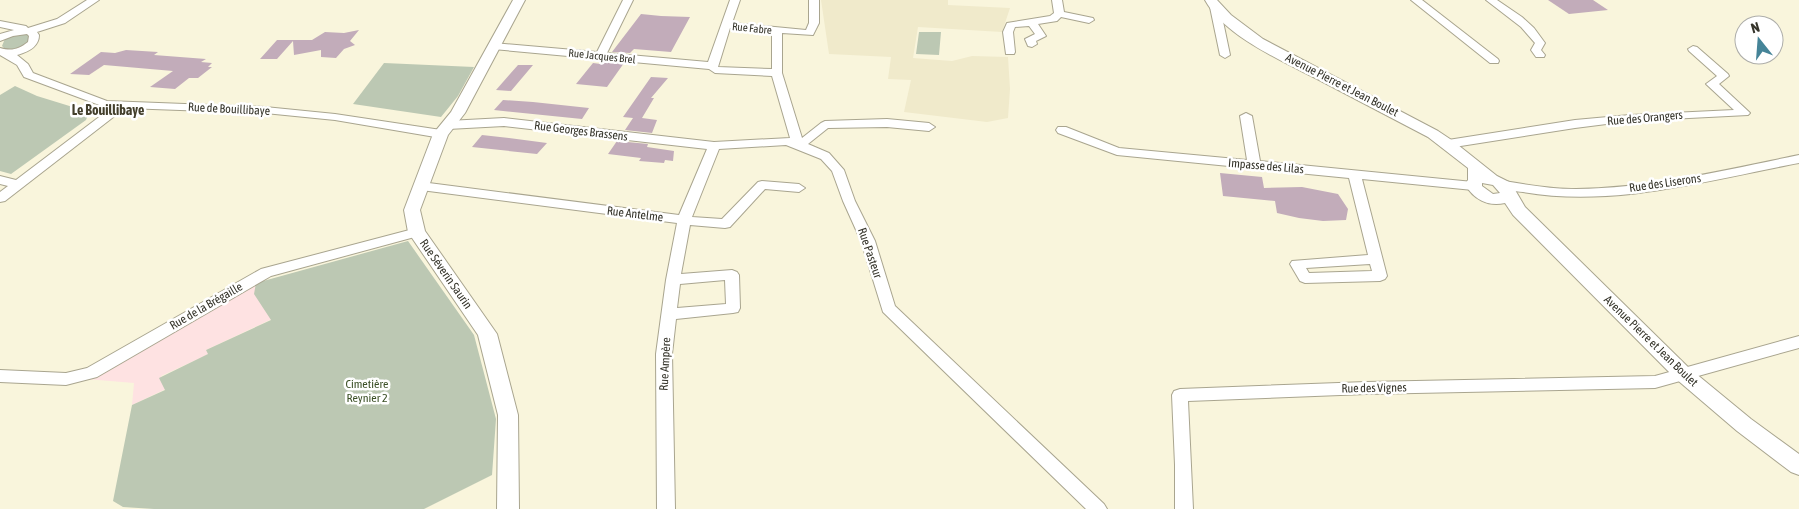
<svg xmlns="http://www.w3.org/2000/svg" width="1799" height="509" font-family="'Asap Condensed',sans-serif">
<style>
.industrial{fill:#fee2e2}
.built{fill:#f0eacb}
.green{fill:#bcc8b3}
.building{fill:#c2acba}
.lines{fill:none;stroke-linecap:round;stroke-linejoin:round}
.minor-casing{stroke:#a9a58f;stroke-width:2}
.tertiary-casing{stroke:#a9a58f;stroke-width:2}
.minor{fill:#fff;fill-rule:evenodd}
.tertiary{fill:#fff;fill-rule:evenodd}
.labels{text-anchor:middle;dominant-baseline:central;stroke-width:5;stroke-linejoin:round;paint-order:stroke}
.far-street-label{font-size:11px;fill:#35342a;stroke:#fff}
.street-label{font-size:12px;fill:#35342a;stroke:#fff}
.park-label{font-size:12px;fill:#3a4f25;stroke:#fff}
.neighbourhood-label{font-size:14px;font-weight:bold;fill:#433f2c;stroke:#fff}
</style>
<rect width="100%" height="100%" fill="#f9f5dc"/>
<path class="industrial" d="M256,283L274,318L206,350L209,354L161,376L168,388L132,405L134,383L86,379Z"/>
<path class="built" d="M821,0H948V5L1010,8L1002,32L918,27L913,58L952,61L972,56L1008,57L1010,89L1008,118L987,122L904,112L911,80L888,79L891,57L829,54Z"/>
<path class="green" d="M19,32L29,34L30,41C23,49 16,50 6,50L2,46L6,36Z
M919,32H941L939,55L916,54Z
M384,63L474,67L458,96L441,117L353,104Z
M15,86L37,96L89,112L86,120L11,174L0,171V95Z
M408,241L474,335L496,419L492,475L424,509H154L123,507L113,501L132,405L165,390L159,378L208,354L206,350L271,320L254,294L256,283Z"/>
<path class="building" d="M1548,0H1593L1608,10L1569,14Z
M641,14L661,16L690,17L671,52L634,49L630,53L612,52Z
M359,30L350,41L355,45L344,49L336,58L321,57V50L294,55L293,41L277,59H260L277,40H312L325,32L344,33Z
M126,50L158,52L154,55L206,59L201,62L212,63L208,67H212L198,78H189L175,89L150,87L173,71L104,65L89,75L70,74L101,52L115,53Z
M604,61L624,63L607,87L576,84L593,63L601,64Z
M518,65H533L511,91L496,90Z
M651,77L668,78L651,98H654L642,118L657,120L652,133L625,130L633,118L623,117Z
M503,100L533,102L589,108L582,119L494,110Z
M482,135L509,138L547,143L537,154L472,147Z
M617,141L648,144L647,147L674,151L673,161L665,160L664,163L639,161L641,158L608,154Z
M1220,173L1262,177L1264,188L1302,187L1338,194L1348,209L1346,220L1323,221L1299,218L1277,213L1275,201L1223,196Z"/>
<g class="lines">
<g class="minor-casing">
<path id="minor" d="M87,0H99L65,23L37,32L39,35C39,47 28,52 17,55L28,64L33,73L107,101L265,107L335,114L441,130L447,134L441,138L335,120L265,113L125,108L5,201L0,202V192L8,186L0,184V176L16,180L111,108L102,106L24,77L17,65L0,55V48C11,51 18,50 28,42L29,36L27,34L13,36L0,41V34L14,30L0,27V21L26,26L28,28L57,19Z
M623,0H633L607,53L708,62L730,0H740L732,23L806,30L809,23V0H819V23L813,35L782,33V73L802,138L821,123L825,121L887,119L929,123L935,127L929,131L887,127L828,128L808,144L829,153L844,170L855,201L875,241L895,306L1104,504L1107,509H1086L883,312L861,241L843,201L832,171L821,159L786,145L719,149L692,217L722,219L758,182L762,181L799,184L805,188L799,192L765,189L730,227L725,228L690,225L681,274L732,270L737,272L739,275L740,308L738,312L733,313L676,319L672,354L675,509H657L656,354L666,280L677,223L421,190L415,186L421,182L679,215L707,149L504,126L448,129L442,125L448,121L504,118L714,142L790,138L772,76L715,73L709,69L493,49L488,46L493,43L597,52ZM730,28L772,32V69L718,67ZM725,280L726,304L677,308L680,284Z
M1052,0H1062L1064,12L1093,18L1094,20L1089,23L1061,17L1057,21L1038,24L1046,36L1036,41L1037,44L1032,47L1028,46L1025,39L1035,34L1029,26L1015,27L1013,32L1015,52L1014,54H1006L1003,32L1007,23L1050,16L1054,13Z
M1411,0H1422L1498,59L1499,61L1498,63H1490Z
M1486,0H1497L1522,17L1534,28L1545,43L1541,50L1545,55L1544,57H1536L1531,50L1535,43L1521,27Z
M1215,4L1220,7L1230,55L1225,58L1220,55L1210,7Z
M1693,46L1697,47L1728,74L1729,76L1719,84L1748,111L1750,113L1748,115L1630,121L1575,128L1448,148L1442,144L1448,140L1575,120L1630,115L1734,110L1706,84L1717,76L1689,51L1688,49Z
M1246,113L1252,116L1260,161L1473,182L1479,186L1473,190L1362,179L1387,276L1385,279L1380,281L1305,283L1300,281L1290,264L1292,261L1368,255L1349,178L1117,155L1058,133L1056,130L1058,127H1066L1119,148L1247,160L1240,116ZM1370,264L1372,271L1309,273L1306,268Z
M1799,155V163C1709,180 1614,208 1523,192C1515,191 1503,191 1498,185L1504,181C1528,185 1552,189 1576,189C1651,188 1726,170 1799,155Z
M417,228L422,229L424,232L422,235L271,276L97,377L66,385L0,382V370L66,373L87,368L261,269Z
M1799,336V348L1655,388L1366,394L1188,401L1193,509H1175V465L1172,395L1174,391L1180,389L1366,382L1655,376Z"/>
</g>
<g class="tertiary-casing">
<path id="tertiary" d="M513,0H525L465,113L448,135L420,210L425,231L497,334L518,415L519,509H497L498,415L478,335L408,232L404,210L433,134L451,112Z
M1205,0H1217L1231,15L1263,39L1438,131L1453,141L1497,176L1511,183L1525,207L1689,368L1751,419L1799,454V475L1791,472L1737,431L1675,378L1513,215L1505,203C1488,207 1473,199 1465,184L1468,180V168L1428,137C1393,119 1358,100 1323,82C1285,62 1226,38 1205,0ZM1482,183L1493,185L1500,193L1493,194L1482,186Z"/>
</g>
<use href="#minor" class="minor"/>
<use href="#tertiary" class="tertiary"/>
</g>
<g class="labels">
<g class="far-street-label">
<text transform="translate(752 28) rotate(6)">Rue Fabre</text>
<text transform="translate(602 56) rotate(6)">Rue Jacques Brel</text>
</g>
<g class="street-label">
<text transform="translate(1342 85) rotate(27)">Avenue Pierre et Jean Boulet</text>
<text transform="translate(229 109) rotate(3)">Rue de Bouillibaye</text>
<text transform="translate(1645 118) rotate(-5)">Rue des Orangers</text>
<text transform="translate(581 131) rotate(7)">Rue Georges Brassens</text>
<text transform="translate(1266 166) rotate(5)">Impasse des Lilas</text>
<text transform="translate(1665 183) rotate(-8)">Rue des Liserons</text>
<text transform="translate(635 214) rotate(7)">Rue Antelme</text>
<text transform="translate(870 253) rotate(71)">Rue Pasteur</text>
<text transform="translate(446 274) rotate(55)">Rue Séverin Saurin</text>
<text transform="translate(206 306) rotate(-30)">Rue de la Brégaille</text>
<text transform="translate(1651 341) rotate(44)">Avenue Pierre et Jean Boulet</text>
<text transform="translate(665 364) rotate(-87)">Rue Ampère</text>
<text transform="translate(1374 388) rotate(-1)">Rue des Vignes</text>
</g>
<g class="park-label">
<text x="367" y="384">Cimetière<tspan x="367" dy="14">Reynier 2</tspan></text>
</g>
<g class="neighbourhood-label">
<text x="108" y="110">Le Bouillibaye</text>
</g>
</g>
<g transform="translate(1759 40) rotate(343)"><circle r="24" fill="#ffffff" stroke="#aeaeaa"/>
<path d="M0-4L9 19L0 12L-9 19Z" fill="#458498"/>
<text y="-8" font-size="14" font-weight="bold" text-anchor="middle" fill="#35342a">N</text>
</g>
</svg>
